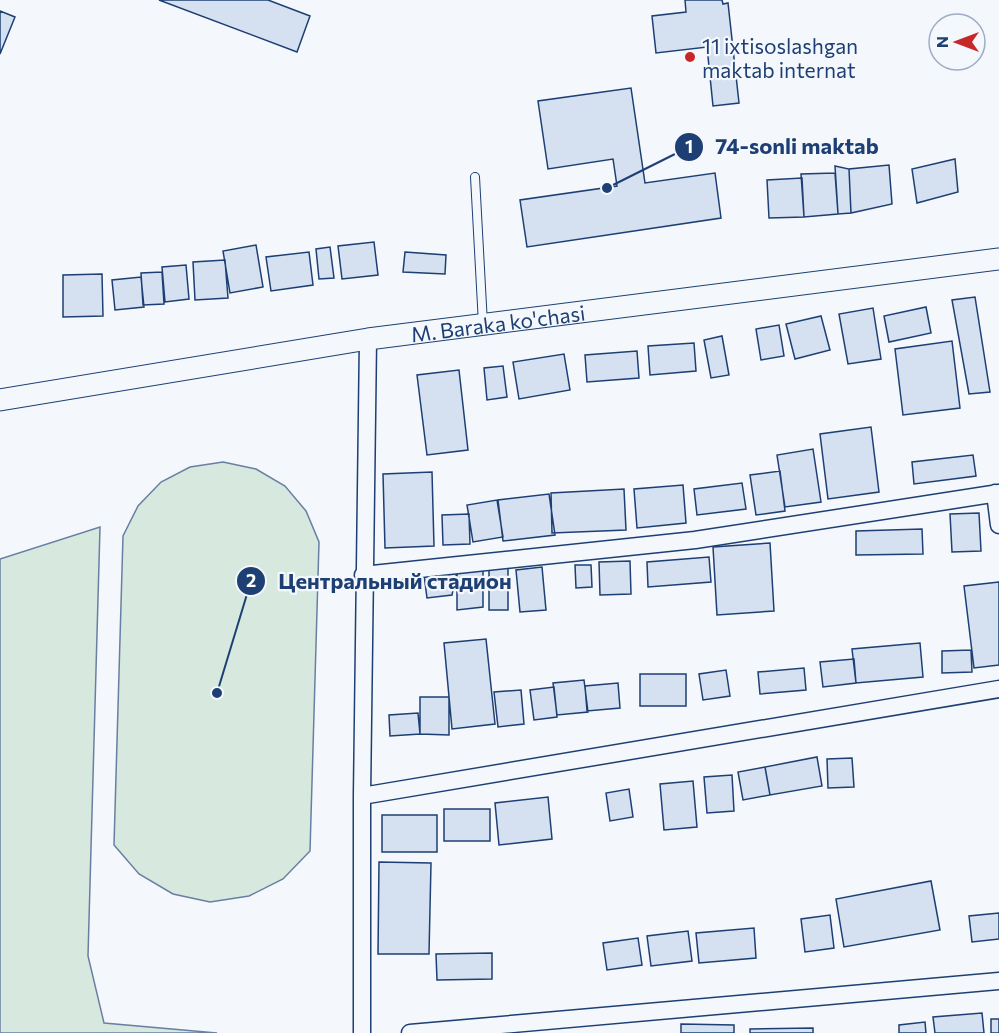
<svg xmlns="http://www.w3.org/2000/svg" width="999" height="1033" font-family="Commissioner,sans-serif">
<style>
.green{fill:#d7e8df;stroke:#687fa3;stroke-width:1.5}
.building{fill:#d5e0f0;stroke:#1d3f73;stroke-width:1.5}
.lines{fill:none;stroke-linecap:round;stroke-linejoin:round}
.service-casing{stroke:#1d3f73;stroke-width:10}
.minor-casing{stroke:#1d3f73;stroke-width:19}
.tertiary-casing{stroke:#1d3f73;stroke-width:23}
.service{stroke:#f4f7fb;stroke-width:8}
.minor{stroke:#f4f7fb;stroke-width:16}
.tertiary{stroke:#f4f7fb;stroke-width:21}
.poi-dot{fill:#c62828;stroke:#f4f7fb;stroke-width:2}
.labels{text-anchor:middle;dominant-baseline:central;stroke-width:4.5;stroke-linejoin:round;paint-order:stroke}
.poi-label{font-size:21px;fill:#1d3f73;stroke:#f4f7fb;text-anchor:start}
.street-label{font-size:21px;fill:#1d3f73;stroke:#f4f7fb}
.leader{fill:none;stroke:#1d3f73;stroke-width:2}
.callout-dot{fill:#1d3f73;stroke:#f4f7fb;stroke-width:2}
.mark-label{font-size:18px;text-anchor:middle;font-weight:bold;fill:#fff}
.callout-label{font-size:22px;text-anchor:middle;font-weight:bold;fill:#1d3f73;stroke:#f4f7fb;stroke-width:4.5;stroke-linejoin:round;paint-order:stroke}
</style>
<rect width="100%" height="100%" fill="#f4f7fb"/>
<path class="green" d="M223,462L256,469L285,486L306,511L319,542L310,851L283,879L249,896L210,902L173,894L139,874L114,845L123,536L138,506L161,482L190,467Z
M100,527L88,956L104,1023L217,1033H0V559Z"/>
<path class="building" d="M159,0H268L310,16L297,52Z
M685,0H722L723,4L728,3L739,103L713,106L707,47L656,53L652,16L686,12Z
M0,11L15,17L0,54Z
M631,88L645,183L715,173L721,218L527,247L520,200L617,186L613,159L548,169L538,101Z
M955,159L958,192L917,203L912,169Z
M889,165L892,204L851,213L849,169Z
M835,166L849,169L851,213L838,214Z
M835,173L838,214L804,217L801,174Z
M802,178L804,217L769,218L767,180Z
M374,242L378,275L342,279L338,246Z
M256,245L263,287L230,293L223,251Z
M330,247L334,278L319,279L316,249Z
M309,252L313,285L271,291L266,257Z
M405,252L446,255L445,274L403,272Z
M225,260L228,298L195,300L193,262Z
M186,265L189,299L165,302L162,267Z
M162,272L164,304L143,305L141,273Z
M102,274L103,316L63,317V275Z
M141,277L144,307L115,310L112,280Z
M975,297L990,392L969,394L952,300Z
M926,307L931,333L889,342L884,316Z
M873,308L881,359L848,364L839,314Z
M821,316L830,350L795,359L786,324Z
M779,325L784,356L761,360L756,329Z
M722,336L729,375L711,378L704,340Z
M952,341L960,408L903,415L895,349Z
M694,343L696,371L650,375L648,346Z
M637,351L639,378L587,382L585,355Z
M564,354L570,390L519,399L513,362Z
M503,366L507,397L487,400L484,368Z
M459,370L468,450L427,455L417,375Z
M871,427L879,492L828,499L820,434Z
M813,449L821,502L785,507L777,455Z
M973,455L976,476L914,484L912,462Z
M780,471L785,511L756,515L750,475Z
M432,472L434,546L385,548L383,474Z
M742,483L746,509L697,515L694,489Z
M683,485L686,523L637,528L634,489Z
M624,489L626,530L552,533L551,493Z
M549,494L555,535L503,541L498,500Z
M497,500L503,537L473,542L467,505Z
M979,513L981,551L952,552L950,514Z
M469,514L470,544L443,545L442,515Z
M922,529L923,554L856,555V531Z
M770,543L774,611L717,615L713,547Z
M709,557L711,582L648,587L647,562Z
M630,561L631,594L600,595L599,562Z
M575,565H591L592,587L576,588Z
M542,567L546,610L520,612L516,570Z
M489,568H508V610H489Z
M483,570V607L457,610V572Z
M457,572L452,595L427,598L424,575Z
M999,582V665L974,668L964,586Z
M486,639L495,724L452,729L444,643Z
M920,643L923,677L856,683L852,649Z
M971,650L972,672L942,673V651Z
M854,659L856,683L823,687L820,662Z
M804,668L806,690L760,694L758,672Z
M726,670L730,696L703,700L699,674Z
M640,674H686V706H640Z
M584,680L588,712L557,715L553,683Z
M618,683L620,708L587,711L585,686Z
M554,687L557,717L534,720L530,690Z
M521,690L524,724L498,727L494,692Z
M420,697H449V735L420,734Z
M418,713L420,734L390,736L389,715Z
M817,757L822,786L770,795L765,767Z
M852,758L854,787L828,788L827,759Z
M765,767L770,795L743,800L738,772Z
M732,775L734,811L707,813L704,777Z
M693,781L697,827L664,830L660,784Z
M629,789L633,817L610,821L606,793Z
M548,797L552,839L499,845L495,803Z
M444,809H490V841H444Z
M382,815H437V852H382Z
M379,862L431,863L429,954H378Z
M931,881L940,930L844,947L836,899Z
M999,913V939L972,942L969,916Z
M830,915L834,948L805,952L801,919Z
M754,928L756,958L699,963L696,933Z
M688,931L692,961L651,966L647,936Z
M638,938L642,965L607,970L603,943Z
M492,953V979L437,980L436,954Z
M982,1013L984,1033H935L933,1017Z
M991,1019H999V1033H991Z
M925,1022L926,1033H899V1025Z
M681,1024L734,1025V1033H681Z
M813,1028V1033H750V1029Z"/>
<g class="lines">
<g class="service-casing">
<path id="service" d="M475,177L483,324"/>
</g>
<g class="minor-casing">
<path id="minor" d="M995,493L999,525
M363,575L695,540L999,493
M362,796L999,689
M362,1033V796L368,339
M410,1033L999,981"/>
</g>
<g class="tertiary-casing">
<g id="tertiary">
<path id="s1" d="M0,400L368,339L999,259"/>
</g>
</g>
<use href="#service" class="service"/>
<use href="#minor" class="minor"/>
<use href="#tertiary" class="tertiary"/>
</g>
<circle class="poi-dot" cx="690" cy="57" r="6"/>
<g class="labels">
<g class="poi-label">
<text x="702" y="45">11 ixtisoslashgan<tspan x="702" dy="24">maktab internat</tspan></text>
</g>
<g class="street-label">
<text stroke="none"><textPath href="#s1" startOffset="504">M. Baraka ko'chasi</textPath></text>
</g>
</g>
<path class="leader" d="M607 188L689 147M217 693L251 581"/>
<g class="callout-dot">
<circle cx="607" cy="188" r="6"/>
<circle cx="217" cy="693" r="6"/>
<circle cx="689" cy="147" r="15"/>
<circle cx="251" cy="581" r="15"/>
</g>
<g class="mark-label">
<text x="689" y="153">1</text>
<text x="251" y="587">2</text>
</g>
<g class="callout-label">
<text x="797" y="154">74-sonli maktab</text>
<text x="395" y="589">Центральный стадион</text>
</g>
<g transform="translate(957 42) rotate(270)"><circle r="28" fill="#f4f7fb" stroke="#9eadc5" stroke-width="1.5"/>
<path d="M0-4.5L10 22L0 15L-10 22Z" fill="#c62828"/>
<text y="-9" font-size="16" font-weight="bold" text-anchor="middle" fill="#1d3f73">N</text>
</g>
</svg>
